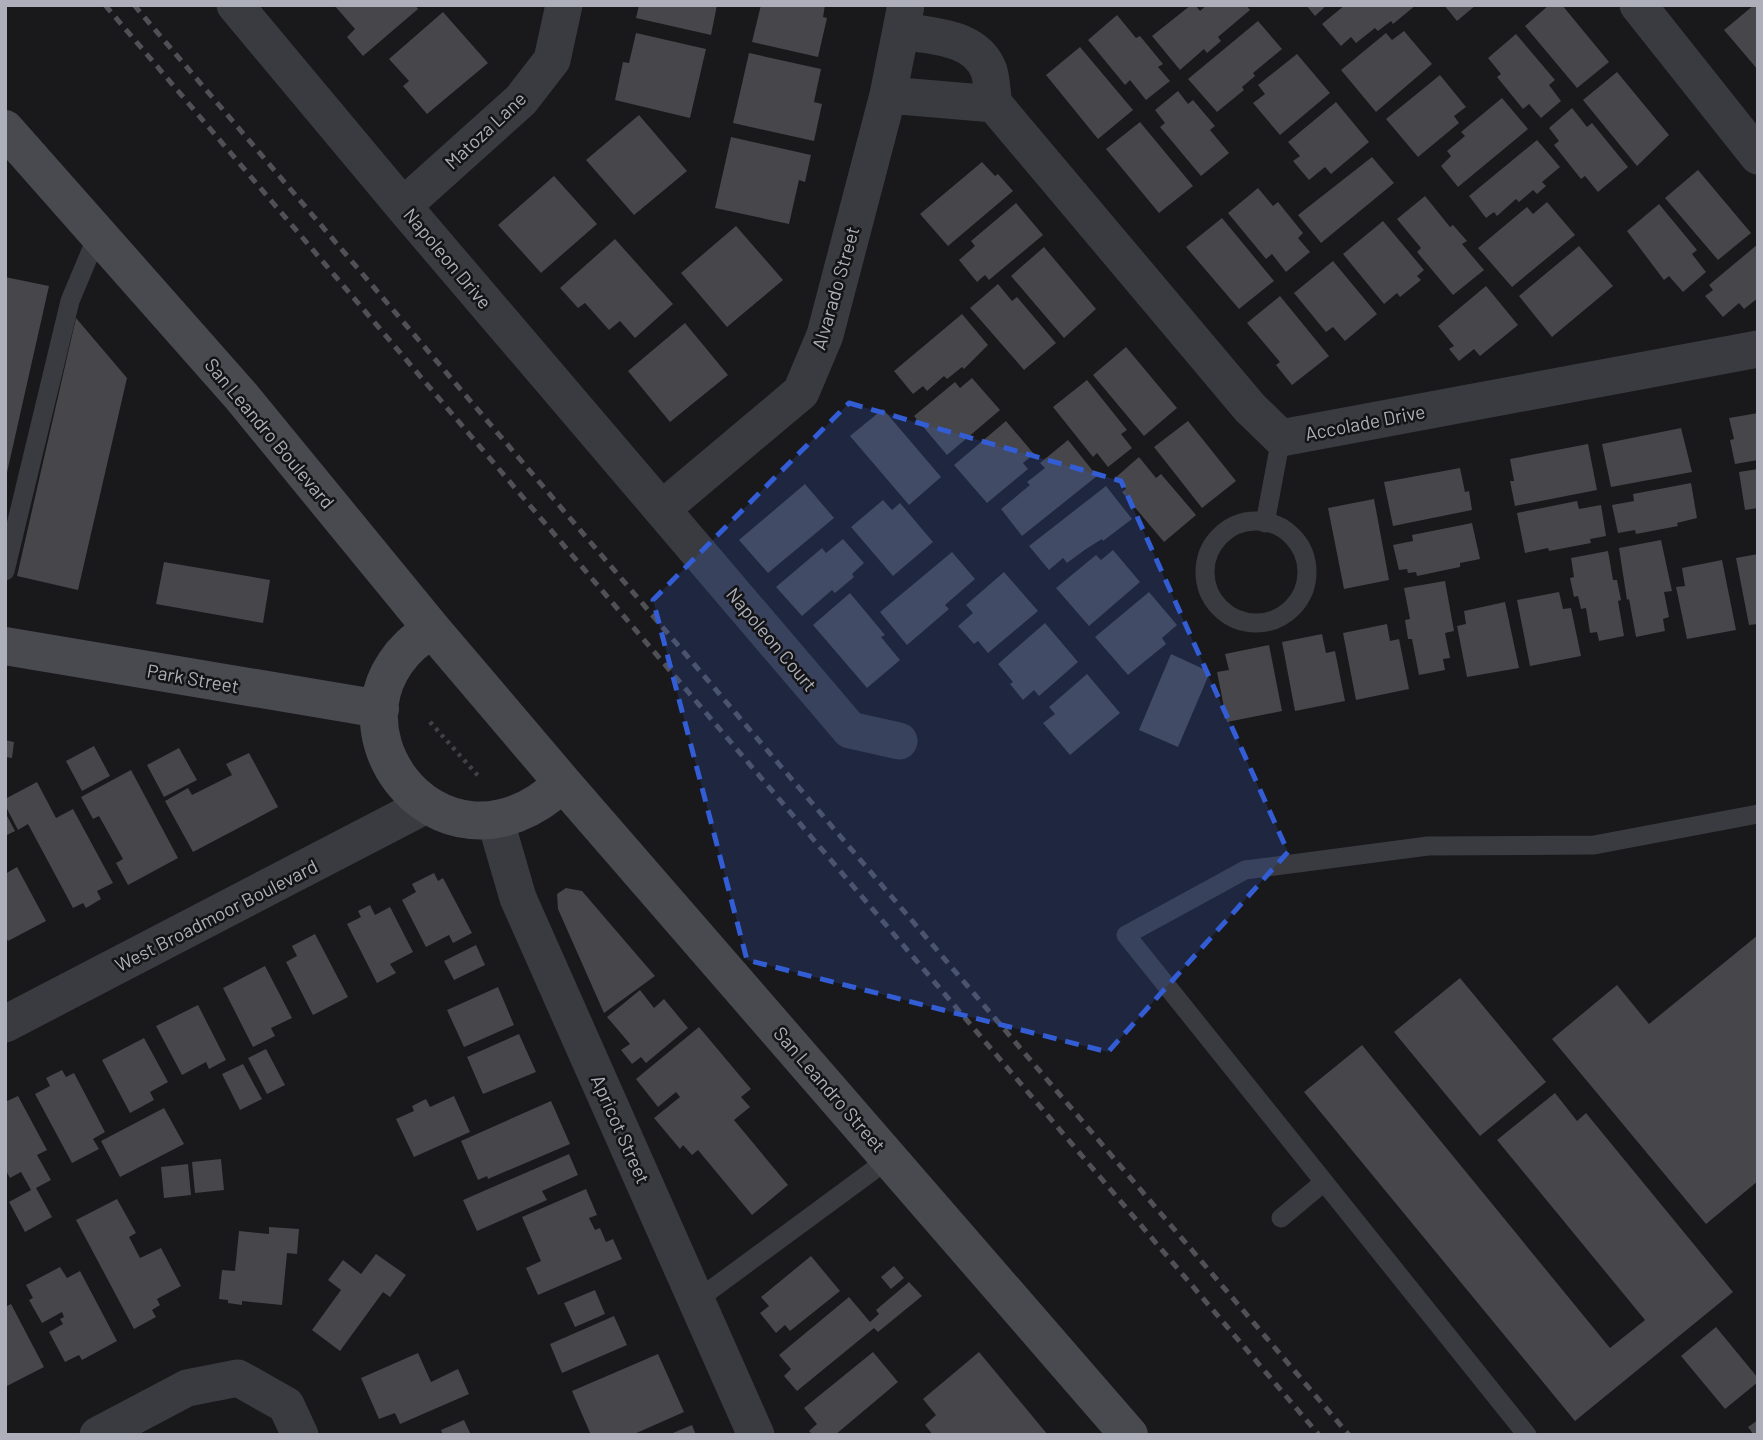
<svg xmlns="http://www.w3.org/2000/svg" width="1763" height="1440" font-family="Barlow,sans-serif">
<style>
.building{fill:#46464b}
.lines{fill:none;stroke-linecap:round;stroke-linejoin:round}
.path{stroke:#404247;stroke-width:4.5;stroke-dasharray:3.5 5;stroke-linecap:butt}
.lane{stroke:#3a3b40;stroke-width:19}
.street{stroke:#3a3b40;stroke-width:37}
.secondary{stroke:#494a50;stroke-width:38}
.rail{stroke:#505157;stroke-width:5;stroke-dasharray:9 7;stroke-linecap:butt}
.marked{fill:#335dd4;fill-opacity:0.2;stroke:#335dd4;stroke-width:5;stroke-dasharray:14 9;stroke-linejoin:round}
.labels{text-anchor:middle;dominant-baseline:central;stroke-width:5;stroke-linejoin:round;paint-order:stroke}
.street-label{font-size:19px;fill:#adb0ba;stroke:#141416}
</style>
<rect width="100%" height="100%" fill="#19191b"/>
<path class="building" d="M334,5H415L418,9L363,56L347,37L355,29Z
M639,5H717L711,35L636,18Z
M761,5H825L823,17L827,18L818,57L752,42Z
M1191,5H1195L1200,11L1207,5H1246L1250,10L1218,37L1221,41L1207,53L1204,49L1180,70L1152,36Z
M1306,5H1327L1315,16Z
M1345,5H1416L1393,24L1391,21L1378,31L1375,28L1356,43L1351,37L1341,46L1322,24Z
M1444,5H1476L1457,21Z
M1549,5H1562L1609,62L1577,88L1525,26Z
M1754,5H1758V70L1724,30Z
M443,12L488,63L427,114L403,86L409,81L389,59Z
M1117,15L1136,38L1140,36L1163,64L1158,67L1170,81L1146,100L1130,80L1125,85L1088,40Z
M1258,21L1282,49L1253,73L1255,76L1242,87L1244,90L1217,112L1188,79Z
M1404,31L1432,64L1376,112L1341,70L1386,33L1392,40Z
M636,33L706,49L690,118L615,100L623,62L629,63Z
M1516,34L1555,80L1549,85L1561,101L1541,118L1529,104L1523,109L1497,77L1501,74L1488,58Z
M1080,47L1133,110L1098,139L1046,75Z
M749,53L821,69L814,102L822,104L814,141L733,123Z
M1297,54L1330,93L1280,135L1253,103L1265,94L1258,85Z
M1617,72L1669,135L1637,166L1583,100Z
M1440,75L1466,107L1454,116L1459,123L1418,157L1386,119Z
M1178,91L1188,104L1193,100L1215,126L1210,130L1229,153L1201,176L1160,127L1165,123L1155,110Z
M1502,98L1528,129L1458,187L1441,166L1451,156L1447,151L1465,136L1461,132Z
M1336,102L1369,142L1331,174L1325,167L1309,180L1293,161L1300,156L1288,142Z
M1572,108L1587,127L1592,123L1628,167L1598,192L1585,176L1581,179L1554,145L1559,141L1549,128Z
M639,115L687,171L634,215L586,160Z
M1140,122L1193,186L1159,213L1106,149Z
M731,137L811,155L805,182L799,180L789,224L715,208Z
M1537,140L1560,167L1542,182L1546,186L1537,194L1533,190L1519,202L1516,199L1497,216L1494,212L1486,218L1469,196Z
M1372,157L1394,183L1321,243L1298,215Z
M982,162L995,176L998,174L1013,191L948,246L920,214Z
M1698,170L1751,233L1718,260L1665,198Z
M554,176L597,224L541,273L498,225Z
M1258,188L1273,206L1278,202L1303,233L1298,238L1310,252L1286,272L1272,254L1266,259L1228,213Z
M1425,196L1450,227L1453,225L1467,241L1462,244L1484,270L1453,295L1417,252L1421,248L1397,219Z
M1547,202L1575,235L1512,287L1478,248L1527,207L1533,214Z
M1016,203L1043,235L989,280L985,275L977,282L959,260L975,246L971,241Z
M1659,204L1697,250L1692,254L1706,272L1683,292L1669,276L1664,280L1627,231Z
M1222,218L1274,281L1239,309L1186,247Z
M1383,221L1424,270L1417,276L1421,280L1400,297L1397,293L1384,304L1343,254Z
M736,226L783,280L727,327L681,273Z
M615,239L673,304L635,338L620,321L609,330L585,303L578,308L560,288Z
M1758,244V298L1744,309L1739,303L1723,317L1705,296L1713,290L1709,285Z
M1579,246L1613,286L1552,337L1519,296Z
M1044,247L1096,309L1064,338L1011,276Z
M1333,261L1377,314L1345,341L1333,327L1326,332L1294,293Z
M5,277L49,286L6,477H5Z
M998,284L1012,301L1017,297L1056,343L1024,370L970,308Z
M1486,286L1518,325L1480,356L1474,349L1459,361L1449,349L1454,346L1438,326Z
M1280,296L1329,356L1292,385L1276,365L1280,362L1247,323Z
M962,314L988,345L964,369L962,367L947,379L944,376L927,391L923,386L913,394L894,371Z
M76,318L127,378L78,590L17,576Z
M685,323L728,375L670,422L628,371Z
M1126,347L1177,408L1144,436L1093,375Z
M972,378L1000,410L947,455L914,416L955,382L960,388Z
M1087,380L1127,430L1121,434L1132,448L1108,467L1097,453L1093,457L1053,407Z
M883,409L941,477L909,505L850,436Z
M1758,413V460L1735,464L1730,440L1734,439L1729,418Z
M1006,421L1034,454L1023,463L1028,469L987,503L954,465Z
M1188,421L1236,481L1202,508L1154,447Z
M1681,428L1692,472L1611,487L1602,444Z
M1068,440L1097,476L1022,536L1001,509L1030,485L1027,482L1045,468L1040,463Z
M1588,444L1597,490L1515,506L1510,481H1514L1510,459Z
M1139,457L1156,478L1161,474L1196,515L1164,542L1122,492L1126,489L1115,478Z
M1460,468L1465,492L1469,491L1472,510L1393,526L1384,482Z
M1758,469V508L1745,510L1739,472Z
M1691,483L1697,518L1677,523L1678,526L1636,534L1635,530L1618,533L1612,505L1634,501L1633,494Z
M805,484L834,518L768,573L739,540Z
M1106,486L1132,519L1103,541L1102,539L1086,549L1067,563L1063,558L1049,570L1029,546Z
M1374,499L1389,580L1344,589L1328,508Z
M883,500L892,510L900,503L933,542L893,576L851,527Z
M1577,501L1579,509L1601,505L1606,536L1590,539L1591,543L1549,551L1548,548L1525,553L1517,513Z
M1472,523L1480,559L1460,563V567L1417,576L1416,572L1408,573L1407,569L1399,570L1393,545L1413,541L1412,535Z
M843,539L864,563L852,574L854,577L835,593L832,590L802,616L776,587L822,548L826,553Z
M1661,540L1672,591L1664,592L1669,617L1663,619L1665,631L1636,637L1629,599L1627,600L1619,548Z
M1113,550L1140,582L1089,626L1056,588L1096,555L1101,560Z
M1608,551L1613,580H1617L1621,600L1618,601L1624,636L1599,641L1597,632L1590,633L1586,608L1581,609L1578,596L1574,597L1570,578L1574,577L1571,558Z
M952,552L975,579L945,605L949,609L907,645L880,612Z
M1758,554V624L1749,625L1736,558Z
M1722,560L1736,630L1687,639L1676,587L1685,586L1682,568Z
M164,562L270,580L263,623L156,604Z
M1004,572L1038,611L988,653L978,641L974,644L958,626L973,613L966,605Z
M1445,581L1454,631L1445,633L1450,658L1443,659L1445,670L1419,675L1412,639H1408L1405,620L1410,619L1404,588Z
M1149,592L1177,625L1162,638L1166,644L1128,675L1095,637Z
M1559,592L1563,609L1571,608L1581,656L1530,666L1517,600Z
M850,593L885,635L881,637L900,660L867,688L813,625Z
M1505,602L1519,668L1467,677L1457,626L1466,624L1464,611Z
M1045,623L1078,662L1039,696L1034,690L1023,700L1010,684L1013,682L998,664Z
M1387,624L1390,641L1399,639L1409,689L1356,700L1343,633Z
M1322,634L1326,653L1335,651L1345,701L1295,711L1282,642Z
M1269,645L1282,711L1227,722L1217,672L1229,670L1225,654Z
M1171,654L1210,672L1178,747L1139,730Z
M1087,674L1120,713L1070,755L1043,723L1055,714L1049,707Z
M5,740L14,742L12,758L5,757Z
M94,746L110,776L82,791L66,761Z
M179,748L197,780L164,797L147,765Z
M249,753L278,807L193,852L165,801L188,788L192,795L232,775L226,764Z
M131,770L178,858L128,885L116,863L123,859L99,816L93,819L81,797Z
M37,782L56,818L73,809L113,883L97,891L101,899L86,908L83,903L73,908L28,824L18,830L5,805V799Z
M5,812L15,831L5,836Z
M17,867L46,921L8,941L5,936V874Z
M434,873L438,881L443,878L472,933L453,943L449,935L426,947L402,900L416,892L412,884Z
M566,888L582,891L655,976L604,1013L558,909L557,894Z
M370,905L375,915L390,907L413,952L390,964L396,973L377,983L347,924L361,917L358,911Z
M315,934L348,997L313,1015L286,962L297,956L292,946Z
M1758,935V1181L1706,1224L1552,1039L1617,985L1649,1024Z
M476,945L485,965L454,980L444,961Z
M265,966L292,1018L271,1028L275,1036L253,1047L223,988Z
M1460,978L1546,1082L1480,1136L1394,1032Z
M498,987L514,1025L464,1047L447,1010Z
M640,990L654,1008L664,999L688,1028L646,1063L641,1057L632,1064L621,1050L630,1044L607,1017Z
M198,1005L226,1060L209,1069L206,1062L182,1075L156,1026Z
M699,1027L751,1089L741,1097L750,1107L734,1120L788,1185L752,1215L698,1150L692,1155L683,1145L680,1149L654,1118L680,1097L676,1092L658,1107L636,1079Z
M519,1034L536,1072L483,1094L467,1057Z
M144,1038L168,1082L150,1092L154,1100L130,1113L102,1060Z
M1362,1045L1610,1348L1645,1320L1497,1140L1555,1093L1577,1121L1586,1113L1733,1292L1575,1421L1304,1092Z
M266,1049L285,1085L267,1094L248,1058Z
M243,1064L262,1099L240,1110L222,1074Z
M62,1070L66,1077L74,1073L105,1132L93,1139L99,1149L72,1163L35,1094L50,1086L46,1078Z
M18,1096L47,1150L37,1155L51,1180L36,1188L52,1217L25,1232L9,1202L31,1190L21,1172L10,1178L5,1169V1102Z
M454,1096L470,1132L414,1157L396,1119L414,1111L412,1106L426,1099L430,1107Z
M551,1101L570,1144L488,1179L487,1176L478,1180L461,1141Z
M164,1108L184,1144L120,1177L101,1141Z
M569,1154L578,1175L542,1191L547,1200L477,1231L463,1200Z
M221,1159L224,1190L195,1193L192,1162Z
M188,1164L191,1195L164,1198L161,1167Z
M586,1189L597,1215L589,1218L595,1230L600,1228L606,1242L613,1239L622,1259L538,1295L526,1268L541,1261L522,1217Z
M117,1199L136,1233L129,1237L140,1258L161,1248L181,1286L157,1299L160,1305L152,1310L156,1317L134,1329L76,1220Z
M269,1227L299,1229L297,1254L287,1253L282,1305L242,1301V1305L228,1303V1300L219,1299L222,1270L235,1271L239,1231L269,1234Z
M376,1254L406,1275L390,1297L383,1292L340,1351L312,1330L341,1290L328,1280L343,1260L361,1274Z
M811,1256L840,1291L790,1331L785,1325L776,1333L760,1313L769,1306L761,1297Z
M894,1266L904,1278L891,1289L881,1277Z
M60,1267L67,1278L80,1271L117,1341L82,1360L79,1355L65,1362L49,1332L63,1324L60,1319L64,1317L62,1312L42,1323L29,1300L33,1298L26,1285Z
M909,1282L922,1296L878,1332L874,1328L797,1391L784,1376L791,1369L779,1355L849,1297L870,1322L879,1314L876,1310Z
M595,1290L605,1314L575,1327L564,1303Z
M11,1304L44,1367L5,1387V1307Z
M614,1316L627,1345L562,1373L550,1344Z
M1716,1327L1758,1378V1382L1725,1409L1681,1356Z
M873,1352L898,1382L835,1435H813L809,1431L817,1424L804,1408Z
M979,1352L1048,1435H933L925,1425L936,1415L923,1399Z
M418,1353L431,1382L458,1369L469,1394L400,1424L395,1413L379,1419L361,1378Z
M658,1354L684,1412L632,1435H591L572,1391Z
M464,1420L471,1435H443L441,1430Z
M1758,1420V1435H1754L1748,1427Z
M692,1425L696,1435H668Z"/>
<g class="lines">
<path class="path" d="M430,722L481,779"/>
<path class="lane" d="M1205 572a51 51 0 1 1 102 0a51 51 0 1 1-102 0Z
M1265,523L1281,438
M5,571L70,301L98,234
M1281,1218L1324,1182
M697,1300L890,1158
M1527,1435L1126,935L1245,870L1428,846L1594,845L1758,814"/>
<path class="street" d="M235,5L403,206L850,730L899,741
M1638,5L1758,156
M901,31C931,36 976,36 989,71C992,81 992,94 994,104L1250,408L1281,438L1758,349
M888,95L994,104
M403,206L521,100L552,60L564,5
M662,509L801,392L825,335L888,95L906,5
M495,819L518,898L756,1435
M5,1024L426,805
M98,1435L187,1388L238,1378L286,1405L300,1435"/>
<path class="secondary" d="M5,129L241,396L432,629L563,783L1129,1435
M432,629C301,710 438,901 563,783
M5,646L380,709"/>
<path class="rail" d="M105,5L1319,1435
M134,5L1349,1435"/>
</g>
<path class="marked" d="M849,403L1121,481L1288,852L1108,1052L747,960L653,600Z"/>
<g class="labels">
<g class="street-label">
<text transform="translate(485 130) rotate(-43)">Matoza Lane</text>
<text transform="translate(448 258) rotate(50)">Napoleon Drive</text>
<text transform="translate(835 288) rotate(-74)">Alvarado Street</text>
<text transform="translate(1365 422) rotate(-11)">Accolade Drive</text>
<text transform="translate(270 433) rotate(50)">San Leandro Boulevard</text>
<text transform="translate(772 639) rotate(50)">Napoleon Court</text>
<text transform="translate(193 678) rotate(10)">Park Street</text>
<text transform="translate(216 915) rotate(-27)">West Broadmoor Boulevard</text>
<text transform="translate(830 1089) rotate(49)">San Leandro Street</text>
<text transform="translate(621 1129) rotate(66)">Apricot Street</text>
</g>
</g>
<rect width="1763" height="1440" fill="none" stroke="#adb0ba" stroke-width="14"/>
</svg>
